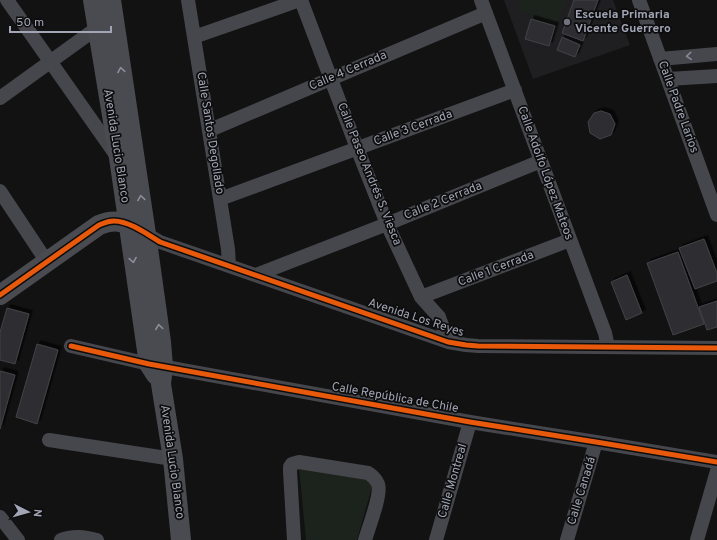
<svg xmlns="http://www.w3.org/2000/svg" width="717" height="540" font-family="Overpass,sans-serif">
<style>
.built{fill:#1f1f21}
.green{fill:#1c231d}
.building{fill:#2f2f31;stroke:#414247;filter:url(#shadow)}
.lines{fill:none;stroke-linecap:round;stroke-linejoin:round}
.street{stroke:#46474c;stroke-width:14}
.secondary{stroke:#4a4b50;stroke-width:20}
.cycleway-casing{stroke:#0d0d0e;stroke-width:8}
.cycleway{stroke:#e8590c;stroke-width:5}
.oneway{stroke:#868996}
.oneway2{stroke:#8c8e9c}
.poi-dot{fill:#70727c;stroke:#0d0d0e;stroke-width:1.5}
.labels{text-anchor:middle;dominant-baseline:central;stroke-width:3.5;stroke-linejoin:round;paint-order:stroke}
.poi-label{font-size:12px;font-weight:bold;fill:#a2a5b5;stroke:#0d0d0e;text-anchor:start}
.street-label{font-size:12px;fill:#a2a5b5;stroke:#0d0d0e}
</style>
<defs>
<filter id="shadow"><feDropShadow dx="3.5" dy="-3.5" stdDeviation="0" flood-color="#0009"/></filter>
</defs>
<rect width="100%" height="100%" fill="#121213"/>
<path class="built" d="M504,0H613L630,45L533,79Z"/>
<path class="green" d="M521,0H566L556,25L518,9Z
M299,467L369,480L372,487L357,540H306Z"/>
<path class="building" d="M574,0H598L583,41L562,33Z
M531,19L555,26L549,46L525,39Z
M562,37L580,45L575,57L557,50Z
M601,111L610,114L615,124L611,135L600,139L590,133L588,122L594,113Z
M704,239L717,273V281L695,289L679,248Z
M678,252L704,324L673,335L647,263Z
M627,275L642,313L626,320L611,282Z
M717,301V327L707,330L699,307Z
M7,308L29,314L15,364L0,360V332Z
M37,344L58,350L37,424L16,417Z
M0,371L15,375L0,429Z"/>
<g class="lines">
<path class="street" d="M7,0L116,155
M188,0L228,249L229,266
M301,0L357,148L387,224L421,297L439,317L448,342
M481,0L605,333L608,347
M639,0L717,215
M194,37L300,0
M660,59L717,54
M668,79L717,76
M0,98L97,28
M210,130L486,13
M0,191L47,262
M220,199L515,90
M146,234L160,242L448,342L466,345L478,346L717,348
M256,275L387,224L541,161
M421,297L570,240
M71,346L149,364L470,422L596,442L717,462
M49,440L173,459
M0,517L18,540
M61,540C73,535 85,537 97,540
M294,540L290,471V467L292,464L299,462L368,473C373,476 376,479 378,484C382,494 368,529 365,540
M436,540L470,422
M567,540L596,442
M697,540L717,471"/>
<path class="secondary" d="M93,0L119,158L149,364L156,375
M111,0L146,234L161,342L163,366L161,384L173,459L181,540
M0,295L99,225C115,218 124,222 139,230"/>
<g class="cycleway-casing">
<path id="cycleway" d="M0,295L99,225C104,223 108,221 114,221C129,221 147,234 160,242L448,342L466,345L478,346L717,348
M71,346L149,364L470,422L596,442L717,462"/>
</g>
<use href="#cycleway" class="cycleway"/>
</g>
<defs><path id="oneway-chevron" d="M-2-3.5L2.5 0L-2 3.5" fill="none" stroke-width="1.6" stroke-linecap="round" stroke-linejoin="round"/></defs>
<use class="oneway" href="#oneway-chevron" transform="translate(689 56) rotate(175)"/>
<g class="oneway2">
<use href="#oneway-chevron" transform="translate(121 70) rotate(-99)"/>
<use href="#oneway-chevron" transform="translate(141 198) rotate(-99)"/>
<use href="#oneway-chevron" transform="translate(133 260) rotate(81)"/>
<use href="#oneway-chevron" transform="translate(159 327) rotate(-98)"/>
</g>
<circle class="poi-dot" cx="567" cy="22" r="4"/>
<g class="labels">
<g class="poi-label">
<text x="575" y="15">Escuela Primaria<tspan x="575" dy="14">Vicente Guerrero</tspan></text>
</g>
<g class="street-label">
<text transform="translate(348 71) rotate(-23)">Calle 4 Cerrada</text>
<text transform="translate(678 107) rotate(70)">Calle Padre Larios</text>
<text transform="translate(413 128) rotate(-20)">Calle 3 Cerrada</text>
<text transform="translate(210 133) rotate(81)">Calle Santos Degollado</text>
<text transform="translate(116 146) rotate(81)">Avenida Lucio Blanco</text>
<text transform="translate(545 173) rotate(70)">Calle Adolfo López Mateos</text>
<text transform="translate(369 174) rotate(68)">Calle Paseo Andrés S. Viesca</text>
<text transform="translate(443 201) rotate(-22)">Calle 2 Cerrada</text>
<text transform="translate(496 269) rotate(-21)">Calle 1 Cerrada</text>
<text transform="translate(416 318) rotate(18)">Avenida Los Reyes</text>
<text transform="translate(395 398) rotate(10)">Calle República de Chile</text>
<text transform="translate(172 462) rotate(82)">Avenida Lucio Blanco</text>
<text transform="translate(453 481) rotate(-74)">Calle Montreal</text>
<text transform="translate(582 491) rotate(-73)">Calle Canadá</text>
</g>
</g>
<g transform="translate(28 512) rotate(96)" stroke="#0d0d0e" stroke-width="3" paint-order="stroke">
<path d="M0-3L7 15L0 10L-7 15Z" fill="#a2a5b5"/>
<text y="-6" font-size="11" font-weight="bold" text-anchor="middle" fill="#a2a5b5">N</text>
</g>
<path d="M10 26v6h101v-6" fill="none" stroke="#a2a5b5" stroke-width="2"/>
<text x="16" y="26" font-size="12" fill="#a2a5b5" stroke="#0d0d0e" stroke-width="3" paint-order="stroke">50 m</text>
</svg>
